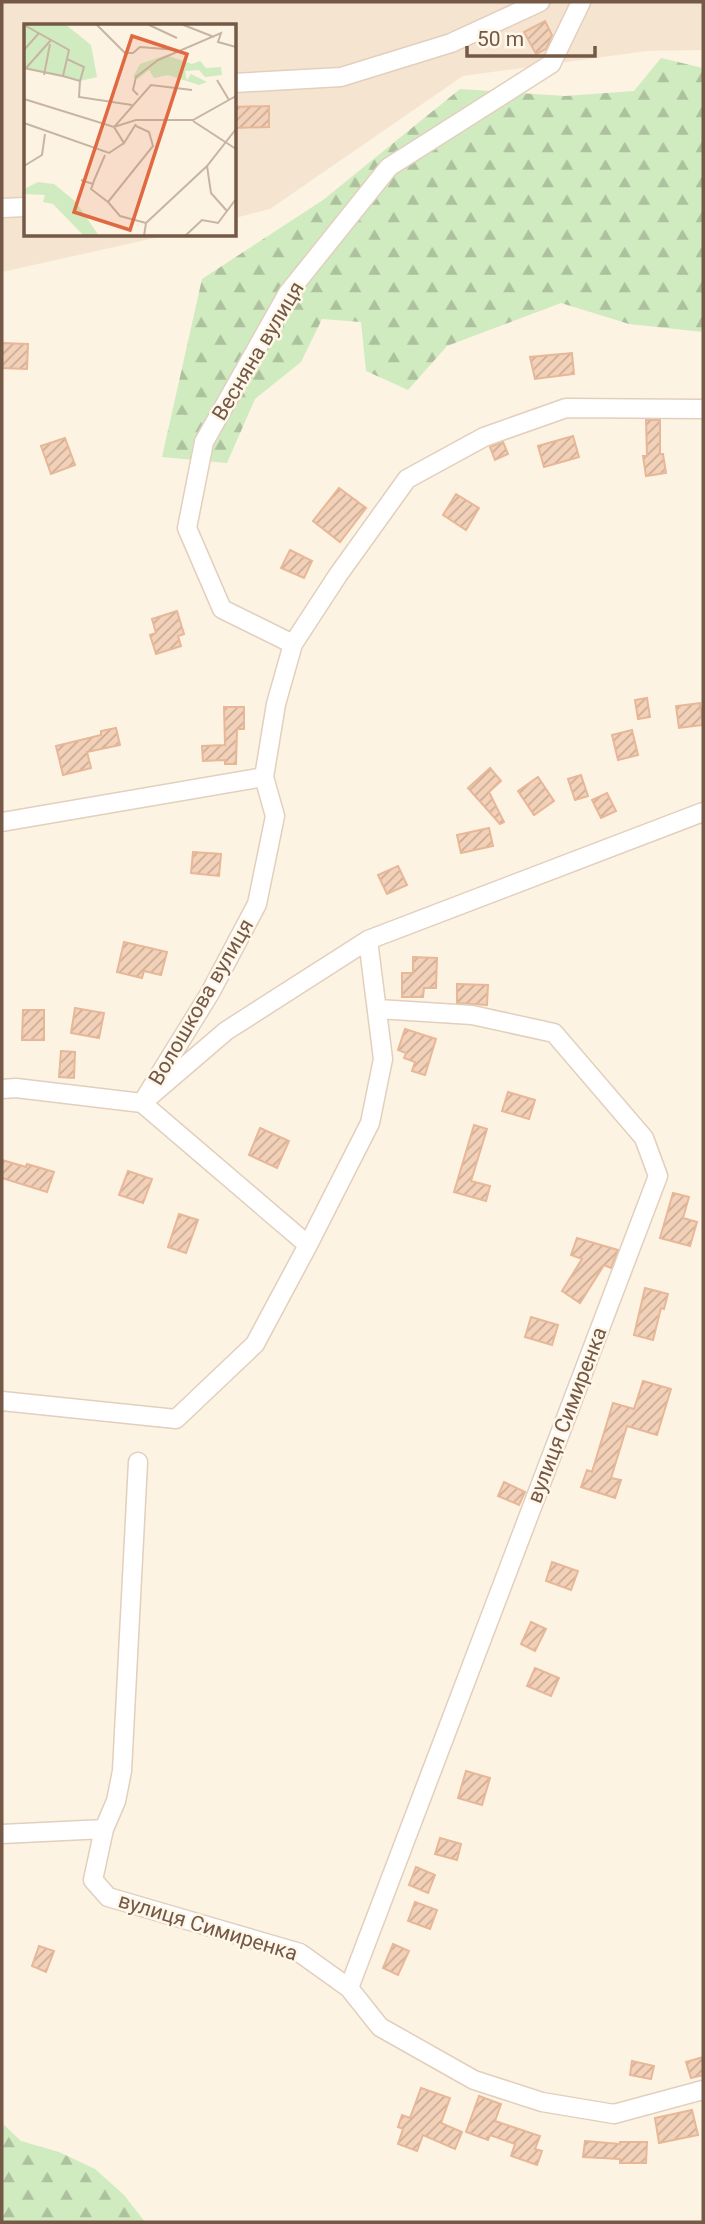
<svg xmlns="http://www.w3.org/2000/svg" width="705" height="2224" font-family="Roboto,sans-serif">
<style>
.residential{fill:#f5e5d0}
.forest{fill:url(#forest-firs)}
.building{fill:url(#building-hatch);stroke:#e7b798;stroke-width:2}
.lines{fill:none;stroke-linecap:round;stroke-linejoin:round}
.street-casing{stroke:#e2cfbd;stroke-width:21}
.street{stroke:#fff;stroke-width:18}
.labels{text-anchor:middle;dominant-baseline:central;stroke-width:5;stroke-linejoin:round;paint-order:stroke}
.street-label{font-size:21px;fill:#755947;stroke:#fff7e9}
.inset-road{fill:none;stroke:#c7b5a4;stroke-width:2}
.view{fill:#e06942;fill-opacity:0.15;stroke:#e06942;stroke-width:3.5}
.inset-edge{fill:none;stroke:#755947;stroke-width:3.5}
</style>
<defs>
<pattern id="forest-firs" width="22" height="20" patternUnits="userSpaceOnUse" patternTransform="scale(1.75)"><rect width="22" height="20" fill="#d0ebc0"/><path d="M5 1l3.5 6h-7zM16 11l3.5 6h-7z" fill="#adc19e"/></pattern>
<pattern id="building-hatch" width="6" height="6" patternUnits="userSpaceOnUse" patternTransform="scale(1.75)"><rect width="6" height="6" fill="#f3d1b8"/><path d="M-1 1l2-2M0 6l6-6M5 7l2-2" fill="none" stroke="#c9ad97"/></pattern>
</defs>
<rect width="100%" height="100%" fill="#fdf3e2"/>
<path class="residential" d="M2,2H703V50L647,51L463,76L270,209L235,218L234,26H26V234L168,235L2,272Z"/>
<path class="forest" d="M661,58L703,68V332L629,324L561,303L447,346L408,390L366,371L361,322L322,319L301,362L255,399L227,463L162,457L202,279L323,200L460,89L565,96L634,91Z
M2,2123L21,2141L59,2152L95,2169L124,2195L145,2222H2Z"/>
<path class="building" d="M545,21L552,35L546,49L536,54L524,32Z
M269,106V127L234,128V107Z
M2,343L28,344L27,369L2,368Z
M572,353L574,374L535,379L530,357Z
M646,420H660V454H663L666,473L646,476L643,456H647Z
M573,436L579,457L544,467L538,446Z
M65,438L75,465L51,474L41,446Z
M503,442L508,454L495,460L490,447Z
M339,488L366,508L340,542L313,521Z
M456,494L479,508L466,530L443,515Z
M290,550L312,561L304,578L281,568Z
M177,611L184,634L178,636L181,646L156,654L150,635L156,633L152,619Z
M647,698L650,717L638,719L635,700Z
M700,703L703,725L679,728L676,706Z
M224,707H244V729H237L236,764H225V760L203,761L202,746L225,745Z
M116,728L120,745L87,752L91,768L63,775L56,746L101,735V731Z
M632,730L638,755L618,760L612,735Z
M490,768L501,781L489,792L504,822L500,824L468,788Z
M581,775L588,796L575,800L568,779Z
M538,777L554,801L534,815L518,791Z
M607,793L616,811L601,818L592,800Z
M489,828L493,846L461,853L457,835Z
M193,852L221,854L219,876L191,873Z
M398,866L407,885L387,894L378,875Z
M124,942L167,952L161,975L144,971L142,978L117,972Z
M413,957L437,958L436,988H424L423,997H402V973H413Z
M457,984L488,985L487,1005L457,1003Z
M75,1008L104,1013L99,1038L71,1033Z
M23,1010H44V1040H22Z
M405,1029L436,1039L425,1075L412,1071L415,1062L404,1058L406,1053L398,1050Z
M61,1051L75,1052L74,1078L59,1077Z
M508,1092L535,1100L529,1119L502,1111Z
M474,1125L487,1129L471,1181L490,1186L486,1201L454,1192Z
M260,1128L289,1141L277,1168L249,1155Z
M2,1160L26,1167L27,1164L54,1172L47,1192L2,1178Z
M128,1171L152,1179L143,1203L119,1195Z
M673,1193L689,1197L683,1218L697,1222L690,1246L660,1238Z
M179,1214L198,1220L186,1253L168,1247Z
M577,1238L618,1250L611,1268L604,1265L580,1303L562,1291L582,1259L571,1255Z
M645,1288L668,1294L664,1309L661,1308L653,1340L634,1335Z
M531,1317L558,1325L552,1345L525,1337Z
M643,1381L671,1389L657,1435L627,1426L611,1478L621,1480L615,1498L581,1487L587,1470L592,1472L613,1403L634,1409Z
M504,1482L525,1492L519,1505L498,1496Z
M552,1562L578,1571L571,1590L546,1581Z
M531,1622L546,1629L535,1651L521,1644Z
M535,1668L559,1678L551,1696L527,1686Z
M466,1771L490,1778L482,1805L458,1798Z
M440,1838L461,1844L457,1860L435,1854Z
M416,1867L435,1875L428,1893L409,1885Z
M415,1902L437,1910L430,1929L408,1921Z
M393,1944L409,1951L398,1975L383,1968Z
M39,1946L54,1951L46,1972L32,1966Z
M703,2057V2075L691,2078L686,2062Z
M632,2061L654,2066L651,2079L630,2075Z
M421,2088L450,2098L441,2123L462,2132L455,2149L423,2135L417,2151L398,2144L403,2129L398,2127L402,2115L410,2118Z
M479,2096L501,2104L495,2121L540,2136L535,2149L542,2151L537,2165L511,2156L515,2144L490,2135L488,2140L466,2132Z
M692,2110L698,2135L659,2143L655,2118Z
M585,2141L620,2144V2142H647L646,2163H620V2159L583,2157Z"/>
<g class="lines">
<g class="street-casing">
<path id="street" d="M234,83L341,77L451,43L540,2
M2,208L26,207
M293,644L222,609L187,528L204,442L288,293L389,167L551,64L581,2
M2,822L264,777
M368,940L383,1059L370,1123L308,1245L142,1103L210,993L257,904L275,816L264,777L276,704L293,644L338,575L407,479L484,437L566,408L703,409
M378,1009L472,1015L554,1033L644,1138L658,1176L349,1988L380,2027L474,2080L542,2102L614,2114L703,2090
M2,1089L16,1088L142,1103L226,1031L368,940L703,812
M2,1401L176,1419L255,1344L308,1245
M104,1829L116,1801L122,1771L138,1462
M2,1834L104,1829L93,1880L108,1897L300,1953L349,1988"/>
</g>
<use href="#street" class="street"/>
</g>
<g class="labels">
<g class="street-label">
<text transform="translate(258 351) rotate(-59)">Весняна вулиця</text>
<text transform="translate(201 1002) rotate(-60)">Волошкова вулиця</text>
<text transform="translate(567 1415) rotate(-69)">вулиця Симиренка</text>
<text transform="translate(208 1927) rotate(17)">вулиця Симиренка</text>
</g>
</g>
<g transform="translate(24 24)">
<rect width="212" height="212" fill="#fdf3e2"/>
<path d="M142,31L168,40L176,37L182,44L197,43L198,51L181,53L175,46L161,47L163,56L167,50L183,58L175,61L144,51L130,54L125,46L114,55L109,53L116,40ZM14,158L30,160L52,178L75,212H60L29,180L19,178L21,171L0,170V165Z" fill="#d0ebc0"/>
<path d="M0,0H41L67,21L73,53L56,57L0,45Z" fill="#d0ebc0"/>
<path class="inset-road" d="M72,0L101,29H109L116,23L153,26M123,0L153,14M157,0L190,13M0,1L45,26L39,52L0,44M0,26L15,9M43,35L60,43L56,57M2,44L27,16M20,51L26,20M39,52L56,57L55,73L108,81M193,56L205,76M114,71L109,66L112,53L134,36L197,9L194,18L212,23M0,75L90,103L112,96H169L212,72M169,97L212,125M0,99L85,129L100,119M112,100L100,119L90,103L127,61L168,66M112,102L125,108L129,122L84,178L96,192L122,199M0,142L18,131L21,110M183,142L187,169L203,187M57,156L69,160L67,165L84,178M69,159L81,131M120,212L122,199L183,142L212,105M161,212L178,196L194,199L212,175"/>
<path class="view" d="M108,12L163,30L106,206L50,188Z"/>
<rect width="212" height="212" class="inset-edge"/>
</g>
<rect width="705" height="2224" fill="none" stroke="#755947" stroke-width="7"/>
<path d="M467 46v10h128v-10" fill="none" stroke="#755947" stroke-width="3.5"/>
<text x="477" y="46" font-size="21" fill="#755947" stroke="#fff7e9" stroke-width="5" paint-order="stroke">50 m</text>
</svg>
